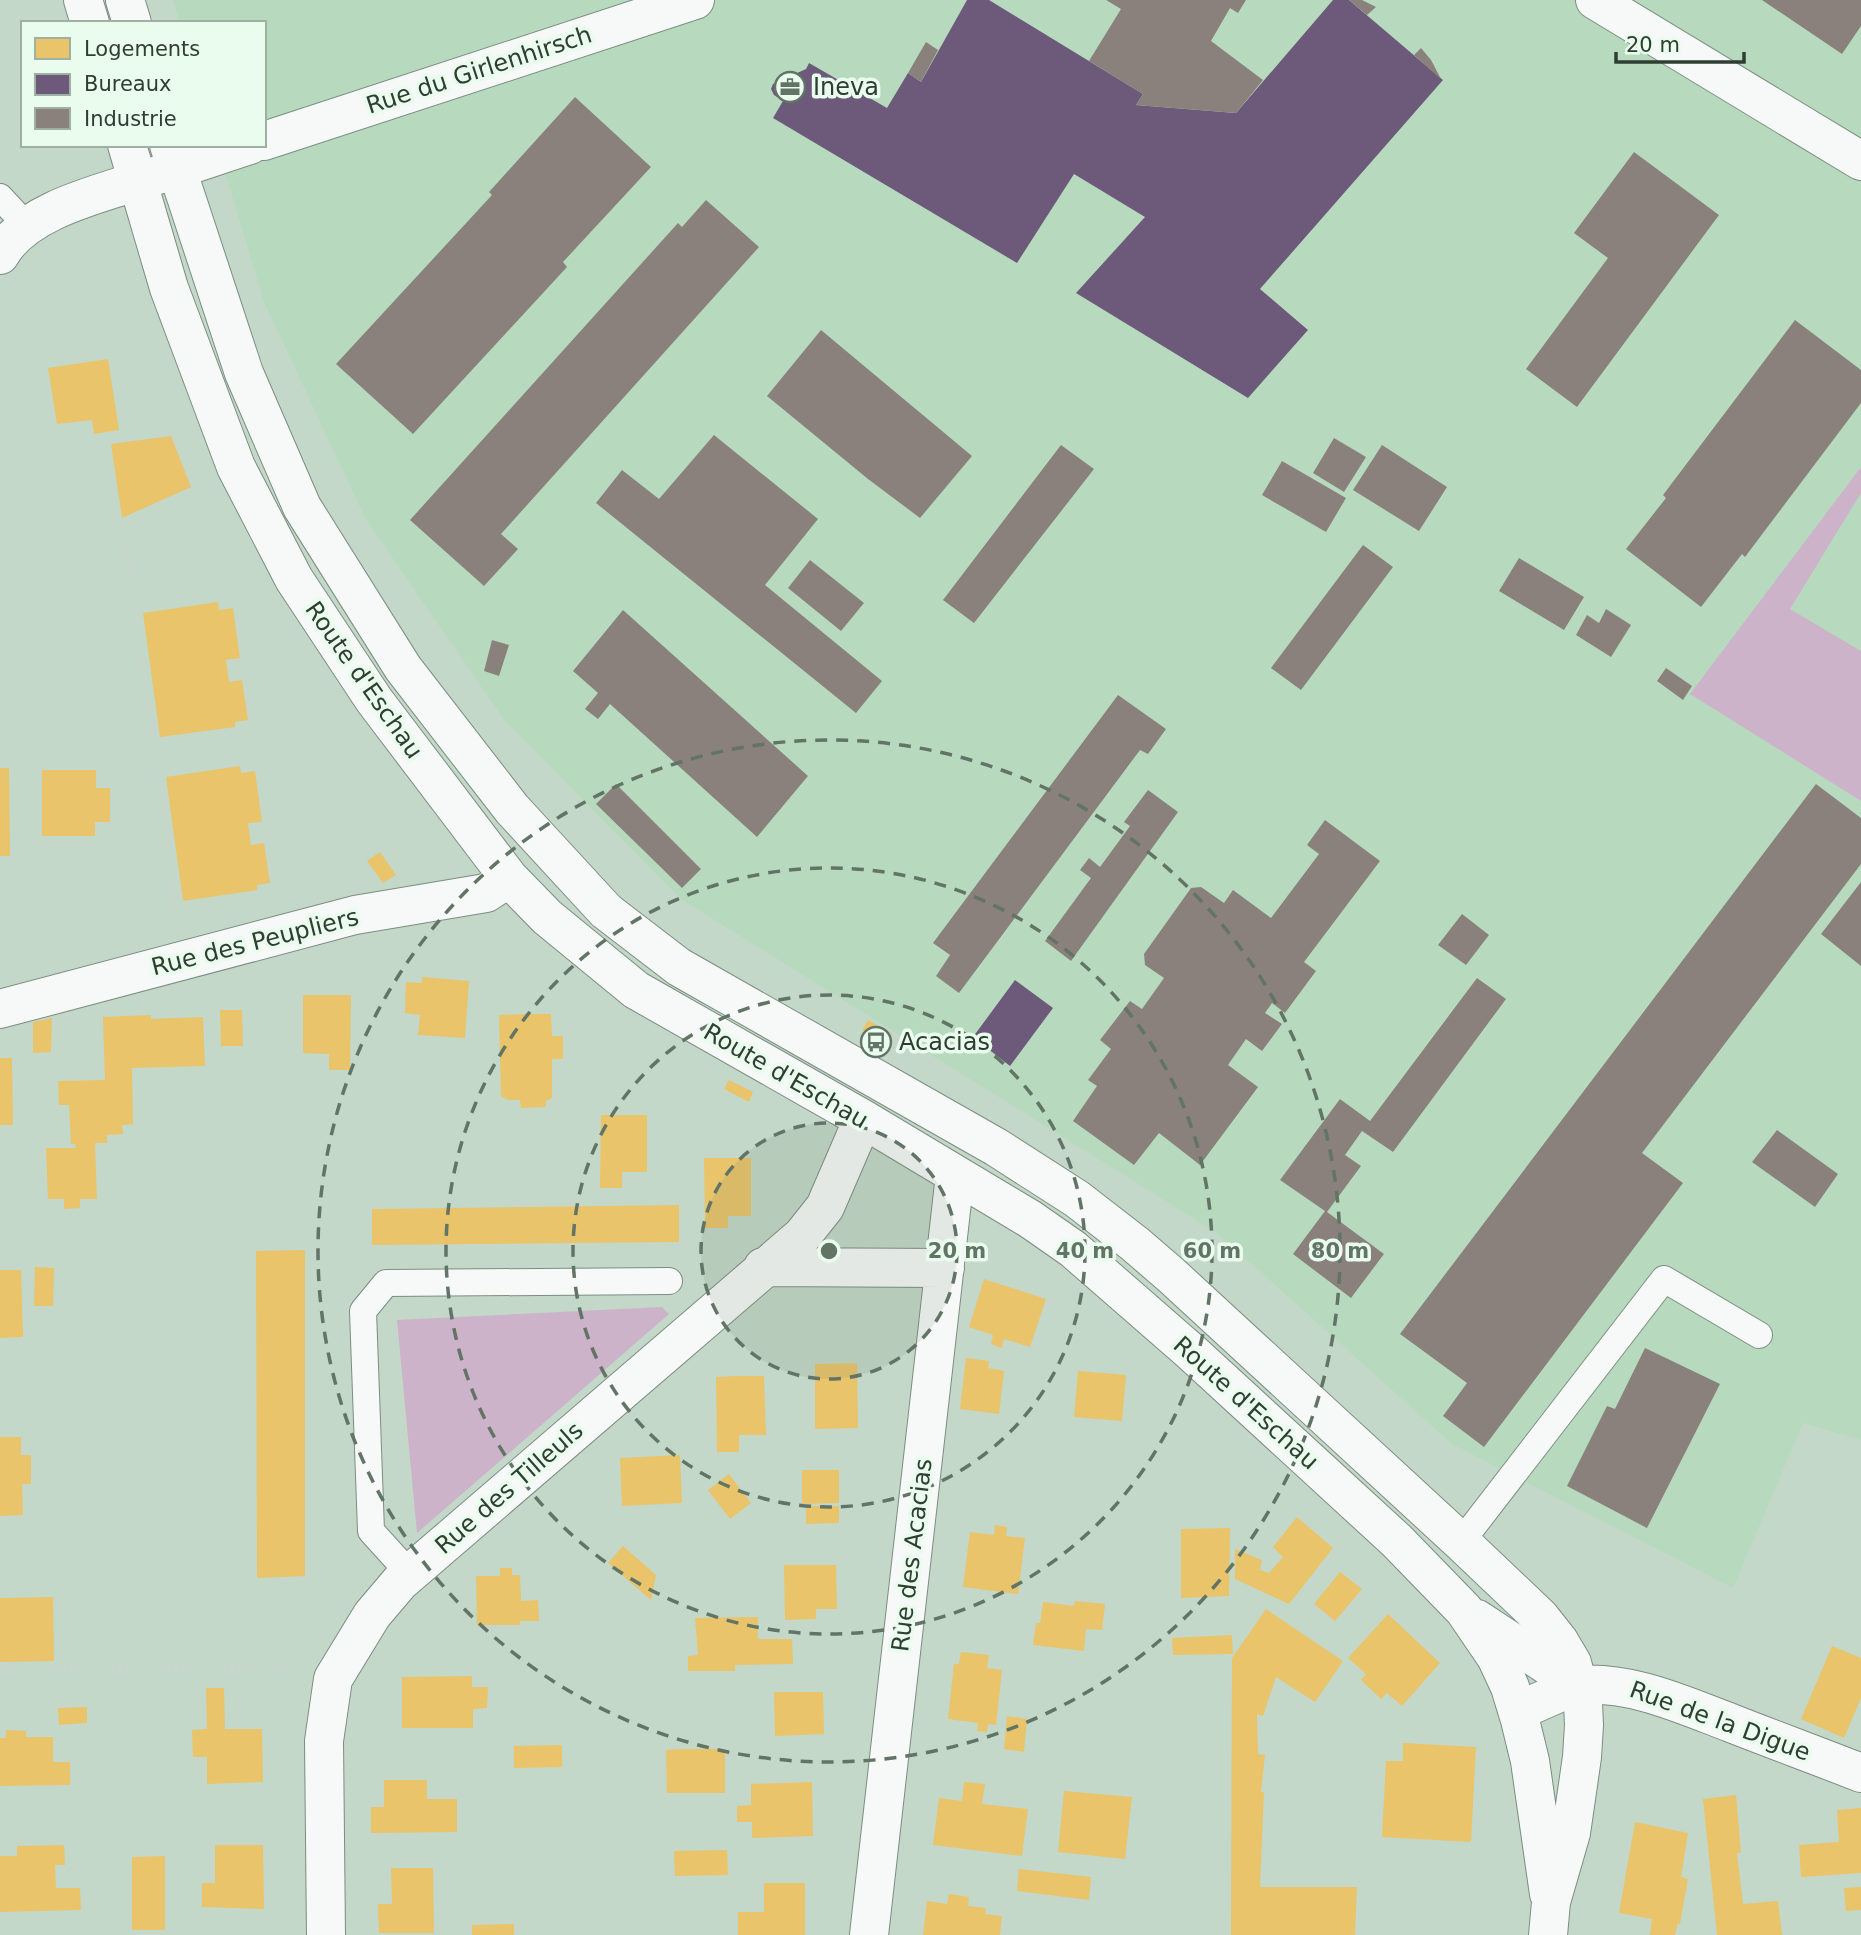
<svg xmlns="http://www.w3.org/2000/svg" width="1861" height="1935" font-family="'DejaVu Sans',sans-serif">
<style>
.built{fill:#b7dabf}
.green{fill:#cdb3ca}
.homes{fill:#e9c46a}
.offices{fill:#6d597a}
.industry{fill:#8a817c}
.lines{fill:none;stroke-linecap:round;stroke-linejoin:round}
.service-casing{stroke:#7c8d80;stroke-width:28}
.pedestrian-casing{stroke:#7c8d80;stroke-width:40}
.minor-casing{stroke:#7c8d80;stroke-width:40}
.path{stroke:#cdd4cf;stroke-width:4.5;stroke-dasharray:2 5;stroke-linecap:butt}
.service{stroke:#f6f9f7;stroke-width:26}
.pedestrian{stroke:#f6f9f7;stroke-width:38}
.minor{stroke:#f6f9f7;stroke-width:38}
.ring{fill:none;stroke:#627466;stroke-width:3.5;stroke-dasharray:12 9}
.labels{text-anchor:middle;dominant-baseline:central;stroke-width:7;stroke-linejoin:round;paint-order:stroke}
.street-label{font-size:24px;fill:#2e3e32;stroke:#e9fced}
.poi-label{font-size:24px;fill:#2e3e32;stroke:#e9fced;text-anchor:start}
.centre{fill:#627466;stroke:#e9fced;stroke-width:3.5}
.ring-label{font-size:21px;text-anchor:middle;font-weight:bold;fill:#627466;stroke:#e9fced;stroke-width:7;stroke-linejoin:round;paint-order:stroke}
</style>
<rect width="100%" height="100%" fill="#c3d8c8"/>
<path class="built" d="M173,0H1861V1440L1803,1423L1733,1588L1452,1444L1217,1233L681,899L504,720L365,518L264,302L217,145H264V23H180Z"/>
<path class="green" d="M1861,467V493L1790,609L1861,651V801L1690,694Z
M662,1307L669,1314L417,1533L397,1320Z"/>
<path class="homes" d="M108,359L119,430L94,434L92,420L57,424L48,368Z
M171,436L191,487L122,518L111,444Z
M218,602L219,610L233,608L240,658L226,660L229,682L242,680L248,720L235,722V727L160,737L143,613Z
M240,766L241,773L255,771L262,822L248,823L251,845L264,843L270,883L257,885V890L183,901L166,777Z
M0,768H9L10,856H0Z
M42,770H96V788H110V822H95V836H42Z
M380,852L396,875L383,883L367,861Z
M422,977L469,981L465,1038L418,1035L420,1015L405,1013L406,982L422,983Z
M303,995H351L350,1070H329V1054L303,1053Z
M220,1010H242L243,1046H221Z
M528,1014H551L552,1036H563V1059H552V1098L546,1101V1107L521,1108L520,1100H508L501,1096L499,1015Z
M151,1015V1019L203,1017L205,1066L132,1068L133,1124L122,1125L123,1134L107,1135V1143H95L97,1199H80V1208L64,1209V1199H48L46,1148H76L75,1144H71L69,1105H59L58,1081L105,1080L103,1017Z
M52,1018L51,1052L33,1053V1022Z
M868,1020L892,1034L886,1043L862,1030Z
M0,1058H12L13,1125H0Z
M729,1080L753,1092L749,1102L724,1089Z
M601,1115H647V1172H622V1188H600Z
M704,1158H751V1216H728V1228H705Z
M679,1205V1242L372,1245V1209Z
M305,1250V1576L257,1578L256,1251Z
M35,1267L54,1268L53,1306H34Z
M0,1270H21L23,1337L0,1338Z
M984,1279L1046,1299L1030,1347L1004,1339L1002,1348L991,1344L993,1335L969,1327Z
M966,1358L989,1361L988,1368L1004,1371L999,1414L960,1409Z
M857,1363L858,1428L815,1429V1364Z
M1078,1371L1126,1375L1122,1421L1074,1417Z
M736,1376H764L766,1435H739V1452H717L716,1377Z
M0,1437H21V1455H31V1484H22L23,1515L0,1516Z
M680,1455L682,1503L622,1506L620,1458Z
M802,1470H839V1503L802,1504Z
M729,1474L751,1503L730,1519L708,1490Z
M806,1506H839V1523L806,1524Z
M1297,1517L1333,1548L1289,1604L1235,1579V1549L1262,1560L1260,1570L1269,1573L1283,1557L1273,1547Z
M995,1525L1007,1527L1006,1536L1025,1538L1018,1594L963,1587L970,1532L994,1535Z
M1230,1528L1229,1596L1181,1598V1529Z
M623,1546L656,1575L651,1600L608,1563Z
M784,1565H836L837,1609H816V1619L785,1620Z
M500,1568H512V1575H520L521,1601L538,1600L539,1621H520V1625H477L476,1576H500Z
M1340,1572L1362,1589L1335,1621L1314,1604Z
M53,1597L54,1661L0,1662V1598Z
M1075,1601L1105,1604L1102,1630L1086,1629L1084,1651L1033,1645L1036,1623H1040L1043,1602L1074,1606Z
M1266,1609L1343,1661L1315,1702L1276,1677L1263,1716L1257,1714L1258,1754L1265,1755L1261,1792H1264L1260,1887H1357L1355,1935H1231L1232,1658Z
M1388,1614L1440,1663L1402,1706L1387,1693L1381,1699L1361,1680L1366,1674L1348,1658Z
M758,1617V1639H792L793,1664L735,1665V1671H688V1656L698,1655L695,1618Z
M1232,1635L1233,1654L1173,1655L1172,1638Z
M1832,1646L1861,1658V1698L1844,1738L1801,1719Z
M961,1652L989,1655L987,1668L1002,1670L996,1725L988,1724L987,1732L977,1731L978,1723L948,1719L954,1664H959Z
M472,1676V1687H488L487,1708L473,1709V1728H402V1677Z
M206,1688H224L225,1729H262L263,1782L207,1784V1757H193L192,1730L207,1729Z
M774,1692H823L824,1734L775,1736Z
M87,1707V1723L59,1725L58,1708Z
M1007,1716L1027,1719L1024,1752L1004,1749Z
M6,1730L26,1731V1737H53V1762H70V1785L0,1786V1738H6Z
M1403,1743L1476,1747L1471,1842L1382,1837L1386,1761H1403Z
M562,1745V1767L514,1768V1746Z
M681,1749H725V1793H667L666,1750Z
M384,1780H427V1799H457V1832L371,1833V1807H384Z
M812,1782L813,1836L752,1838V1822H737V1806L751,1805V1784Z
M964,1782L985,1784L982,1804L1028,1809L1022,1856L933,1845L939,1798L962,1801Z
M1064,1791L1132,1797L1125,1859L1058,1852Z
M1736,1795L1741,1853H1737L1743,1904L1778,1901L1782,1935H1717L1703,1799Z
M1861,1808V1873L1801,1877L1799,1845L1839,1842L1837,1810Z
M1635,1822L1688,1833L1681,1877L1688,1879L1680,1924L1678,1923L1675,1935H1650L1652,1919L1619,1913Z
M64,1845L65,1865H55L56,1888H80L81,1910L0,1912V1856H17V1846Z
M215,1845H263L264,1909L202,1907V1883H215Z
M727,1850L728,1875L675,1876L674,1851Z
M165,1856V1930H132V1857Z
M391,1868H433L434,1933H379L378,1904H392Z
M1019,1869L1091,1877L1089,1900L1017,1891Z
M764,1883H805V1935H738V1912H764Z
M1861,1887V1910L1846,1911L1844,1888Z
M949,1894L969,1897L968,1906L986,1908L985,1914L1002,1916L1000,1935H923L927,1901L947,1904Z
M514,1924V1935H472V1925Z"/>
<path class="offices" d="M967,0H989L1143,94L1136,105L1236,113L1333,0H1349L1443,80L1260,289L1308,330L1248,398L1076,293L1145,217L1074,174L1017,263L773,118L783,101L774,95L771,89L773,84L806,69L809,63L887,108L908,73L921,82Z
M1015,980L1053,1008L1010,1066L973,1037Z"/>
<path class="industry" d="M1106,0H1246L1238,13L1230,8L1211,41L1263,80L1236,113L1136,105L1143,94L1089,61L1121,9Z
M1349,0H1362L1376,7L1367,15Z
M1762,0H1861V26L1842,54Z
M926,42L938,50L921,82L908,73Z
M1421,48L1431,60L1441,79L1414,55Z
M575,97L651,167L563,262L567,267L413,434L336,364L492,195L489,192Z
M1634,152L1719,215L1577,407L1526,369L1608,258L1574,233Z
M706,200L759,247L501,534L518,549L484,586L410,520L678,223L682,227Z
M1795,320L1861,370V403L1745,557L1742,554L1701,607L1626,549L1666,498L1663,495Z
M821,330L972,456L920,518L868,479L767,396Z
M714,435L818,519L765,585L882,681L856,713L596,503L622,470L659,499Z
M1334,438L1366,457L1344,492L1313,473Z
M1061,445L1094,469L974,623L943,600Z
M1382,445L1447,487L1419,531L1353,490Z
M1282,461L1346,498L1326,532L1262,495Z
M1363,545L1393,567L1301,690L1271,668Z
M1519,558L1584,597L1564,630L1499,591Z
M810,560L864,603L841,631L788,588Z
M1606,609L1631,625L1611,657L1576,635L1587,615L1599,623Z
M623,610L808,776L757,837L610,704L598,719L585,709L598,693L573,671Z
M492,640L509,645L499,676L484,671Z
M1666,668L1692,686L1683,700L1657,681Z
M1118,695L1166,729L1148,754L1140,750L959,993L936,976L950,955L933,943Z
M616,784L701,869L682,888L596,804Z
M1816,784L1861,818V864L1642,1153L1683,1183L1484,1447L1443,1416L1467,1383L1400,1334Z
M1148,790L1178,812L1071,961L1045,941L1091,878L1080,870L1089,858L1100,867L1130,826L1124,822Z
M1325,820L1380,861L1304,962L1316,971L1285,1013L1272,1003L1265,1013L1282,1024L1262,1051L1246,1039L1228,1065L1258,1087L1200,1165L1159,1133L1134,1165L1073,1121L1097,1086L1088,1080L1111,1049L1100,1040L1130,1001L1142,1009L1164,978L1145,965L1144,954L1191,888L1201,887L1224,903L1233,890L1271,918L1319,854L1307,845Z
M1861,882V966L1821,934Z
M1462,914L1489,935L1466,965L1438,945Z
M1477,978L1506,999L1393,1152L1362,1131L1345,1155L1361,1166L1327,1212L1384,1254L1351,1298L1293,1254L1325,1211L1280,1180L1340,1099L1370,1121Z
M1777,1130L1838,1174L1815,1207L1752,1162Z
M1645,1348L1720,1384L1647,1528L1567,1486L1607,1406L1615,1409Z"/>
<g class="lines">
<g class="service-casing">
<path id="service" d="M0,197L27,226
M1461,1542L1664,1279L1759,1335
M410,1574L371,1531L363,1311L386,1283L669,1281"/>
</g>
<g class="pedestrian-casing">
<path id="pedestrian" d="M1518,1711L1577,1685"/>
</g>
<g class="minor-casing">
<path id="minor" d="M83,0L90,23
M125,0L132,23
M1595,0L1861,161
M264,141L695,0
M127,145L169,288L236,467L294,579L374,700L509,878L547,917L636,990L863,1119L1030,1219L1073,1249L1190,1351L1397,1541L1464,1610L1496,1657L1510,1687L1520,1720L1530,1761L1549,1894
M169,145L244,373L302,507L403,668L512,809L606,911L679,967L996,1147L1077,1199L1135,1244L1171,1275L1461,1542L1540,1617L1559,1641L1572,1663L1583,1704L1584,1725L1582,1757L1571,1833L1551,1902L1548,1935
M0,255C24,212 94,195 138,181C176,170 213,157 250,145
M0,1009L355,915L486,893L509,878
M763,1267L945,1268
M1477,1619L1577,1685
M1577,1685C1632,1681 1681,1704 1731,1723C1774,1740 1818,1756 1861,1773
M326,1935L324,1741L333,1679L372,1615L400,1582L802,1236L825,1207L863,1119
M869,1935L955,1175"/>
</g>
<path class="path" d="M82,246L95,245L117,254
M0,330L4,312L13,293
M124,526L177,920
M0,1669L296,1666"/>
<use href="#service" class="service"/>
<use href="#pedestrian" class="pedestrian"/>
<use href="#minor" class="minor"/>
</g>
<circle cx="829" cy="1251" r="128" fill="#627466" fill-opacity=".12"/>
<g class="ring">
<circle cx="829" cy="1251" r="128"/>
<circle cx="829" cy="1251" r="256"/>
<circle cx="829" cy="1251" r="383"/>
<circle cx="829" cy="1251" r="511"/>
</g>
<defs>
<g id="office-ring" transform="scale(1.575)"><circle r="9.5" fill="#e9fced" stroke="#627466" stroke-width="1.5"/><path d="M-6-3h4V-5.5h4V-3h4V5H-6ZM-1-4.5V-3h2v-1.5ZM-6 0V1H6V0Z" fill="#627466"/></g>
<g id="bus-ring" transform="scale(1.575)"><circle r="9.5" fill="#e9fced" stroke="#627466" stroke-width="1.5"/><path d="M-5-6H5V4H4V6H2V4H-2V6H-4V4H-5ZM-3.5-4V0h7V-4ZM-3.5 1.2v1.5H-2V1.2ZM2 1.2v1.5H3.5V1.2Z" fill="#627466"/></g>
</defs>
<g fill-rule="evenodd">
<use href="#office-ring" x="790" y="87"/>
<use href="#bus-ring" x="876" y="1042"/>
</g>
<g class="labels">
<g class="street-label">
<text transform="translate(479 70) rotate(-18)">Rue du Girlenhirsch</text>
<text transform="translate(364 680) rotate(55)">Route d'Eschau</text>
<text transform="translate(255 942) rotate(-14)">Rue des Peupliers</text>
<text transform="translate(786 1076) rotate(30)">Route d'Eschau</text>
<text transform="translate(1246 1403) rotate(42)">Route d'Eschau</text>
<text transform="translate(509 1488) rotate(-41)">Rue des Tilleuls</text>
<text transform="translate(912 1555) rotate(-83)">Rue des Acacias</text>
<text transform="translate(1720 1721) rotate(20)">Rue de la Digue</text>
</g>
<g class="poi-label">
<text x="813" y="87">Ineva</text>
<text x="899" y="1042">Acacias</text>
</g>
</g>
<circle cx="829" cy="1251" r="10" class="centre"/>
<g class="ring-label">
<text x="957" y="1258">20 m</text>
<text x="1085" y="1258">40 m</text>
<text x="1212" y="1258">60 m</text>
<text x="1340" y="1258">80 m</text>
</g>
<rect x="21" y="21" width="245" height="126" fill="#e9fced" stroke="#9eb0a2" stroke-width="2"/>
<rect x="35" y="38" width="35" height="21" fill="#e9c46a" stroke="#9eb0a2" stroke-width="2"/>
<text x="84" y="56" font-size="21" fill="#2e3e32">Logements</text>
<rect x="35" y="74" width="35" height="21" fill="#6d597a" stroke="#9eb0a2" stroke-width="2"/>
<text x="84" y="91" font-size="21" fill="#2e3e32">Bureaux</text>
<rect x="35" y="108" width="35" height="21" fill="#8a817c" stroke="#9eb0a2" stroke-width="2"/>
<text x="84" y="126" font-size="21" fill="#2e3e32">Industrie</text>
<path d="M1616 52v10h128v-10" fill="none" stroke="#2e3e32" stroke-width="3.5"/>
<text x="1626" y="52" font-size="21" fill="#2e3e32" stroke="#e9fced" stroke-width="5" paint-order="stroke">20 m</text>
</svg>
